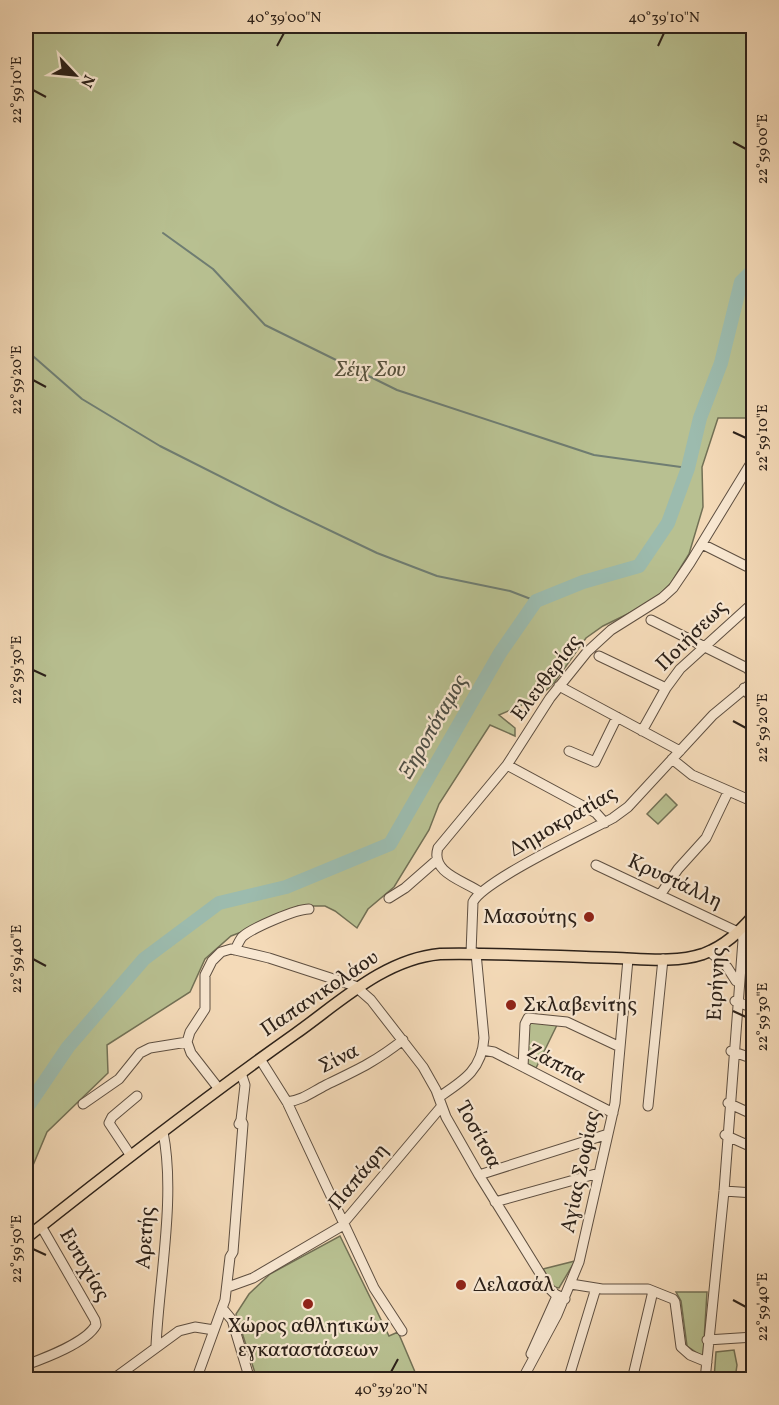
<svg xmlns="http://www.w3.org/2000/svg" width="779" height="1405" font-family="Vollkorn,serif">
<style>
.green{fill:#b8c091;stroke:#727055;stroke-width:1.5}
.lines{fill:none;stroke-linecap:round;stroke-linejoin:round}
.stream{stroke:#6f7d72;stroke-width:2}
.river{stroke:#9cbbae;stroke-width:14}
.minor-casing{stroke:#5e4f41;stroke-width:11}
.major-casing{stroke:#2c2119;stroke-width:13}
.minor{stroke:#f8e7d1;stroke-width:9}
.major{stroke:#f4dab8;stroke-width:10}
.ticks{fill:none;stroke:#2c2119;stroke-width:2}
.poi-dot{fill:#8f2418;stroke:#f8e7d1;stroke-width:2}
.labels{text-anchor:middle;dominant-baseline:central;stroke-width:4.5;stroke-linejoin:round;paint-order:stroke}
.park-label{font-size:21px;font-style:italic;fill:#56513d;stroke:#f8e7d1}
.street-label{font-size:21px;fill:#2c2119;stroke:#f8e7d1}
.poi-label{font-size:21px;fill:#2c2119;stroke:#f8e7d1;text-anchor:start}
.water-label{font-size:22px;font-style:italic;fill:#4e4f46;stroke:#f8e7d1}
.neatline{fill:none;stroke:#2c2119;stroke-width:2}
.ticks-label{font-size:15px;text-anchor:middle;fill:#2c2119}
</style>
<rect width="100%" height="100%" fill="#f4dab8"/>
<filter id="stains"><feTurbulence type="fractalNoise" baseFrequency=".00333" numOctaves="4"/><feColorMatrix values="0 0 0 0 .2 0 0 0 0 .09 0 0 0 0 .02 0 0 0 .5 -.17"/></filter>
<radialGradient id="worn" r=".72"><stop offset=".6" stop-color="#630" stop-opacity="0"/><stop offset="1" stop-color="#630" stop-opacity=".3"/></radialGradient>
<path class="green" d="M26,26H753V416L750,418H718L702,467L703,507L689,554L671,583L660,594L642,607L603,626L586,638L554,683L538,698L499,715L515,728V736L490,725L439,804L429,830L394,887L368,909L357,928L335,911L325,906H298L260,925L231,936L205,959L190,992L107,1045L108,1073L47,1132L26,1182Z
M666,794L677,805L658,824L647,814Z
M528,1021L558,1023L536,1068L526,1063Z
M340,1236L389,1336L398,1332L418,1379H257L236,1314L249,1294L270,1274Z
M575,1261L559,1288L554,1287L543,1269Z
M676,1292H707L703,1357L687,1346L681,1301Z
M734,1350L737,1365L735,1379H714L716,1352Z"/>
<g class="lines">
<path class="stream" d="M163,233L213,269L265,325L397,390L594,455L688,468
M26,350L82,399L160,446L281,507L377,553L437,576L510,591L536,601
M751,1380L754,1373"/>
<path class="river" d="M26,1109L68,1047L144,959L219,903L286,887L390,844L500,653L536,601L583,582L639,566L668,523L688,468L700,418L721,363L741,282L754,269"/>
<g class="minor-casing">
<path id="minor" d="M702,544L754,570
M651,620L747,668L754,675
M599,656L666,688
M559,686L680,751
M744,688L754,701
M642,731L666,688L680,669L754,602
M569,751L595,762L617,717
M672,759L692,775L754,802
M507,765L596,813L605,823
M596,865L738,932L742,935L743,940L724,1191L705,1380
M480,892C465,881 430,873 438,848L507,765L550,698L587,652L611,630L662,598L673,588L690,563L754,458
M660,895L678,869L706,838L728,792
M389,898L405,888L437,860
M235,950C237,946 239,941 242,937C252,928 296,909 309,909
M709,951L727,967L736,981
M471,953L473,902C483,881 587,832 613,818L628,807L713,715L754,681
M735,1001L754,1008
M482,1050L494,1052L613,1113
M731,1051L754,1059
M260,1059L287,1102L374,1288L402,1331
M523,1067L525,1024L528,1018L567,1022L620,1047
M219,1089L191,1053L187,1042L190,1032L205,1009V975L212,961L221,952L231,949L269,958L355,986L371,1000L423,1067L436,1090L446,1117L479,1175L549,1288L555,1294L565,1299
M439,1097C463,1081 482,1070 484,1038L476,953
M287,1102C303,1100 312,1092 326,1085C357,1070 375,1062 403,1040
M728,1103L754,1115
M83,1104L119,1079L140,1053L150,1048L187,1042
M648,1106L663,959
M239,1124L241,1120L245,1085L241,1073
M725,1135L754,1148
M131,1156L109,1123L112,1117L137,1096
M479,1175L608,1134
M724,1191L754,1193
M495,1202L599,1173
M571,1284L602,1289H648L673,1299L675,1302L681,1347L690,1355L707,1362
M228,1287L253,1278L340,1227L441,1107
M222,1308L232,1320L250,1380
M707,1340L754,1337
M156,1346C159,1280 176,1196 163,1132
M531,1354L557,1296
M26,1365C45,1358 86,1343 96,1325L95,1320L41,1226
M112,1380L179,1331L195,1327L214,1330
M196,1380L225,1300L230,1257L233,1252L243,1124L241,1120
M522,1380L557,1315L579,1262L615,1103L628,959
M568,1380L596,1288
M632,1380L653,1291"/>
</g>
<g class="major-casing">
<path id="major" d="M26,1238C114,1168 203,1099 295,1034C339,1003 384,959 440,954C499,953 557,956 616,958C644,959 676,963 703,954C725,946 739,932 754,915"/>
</g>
<use href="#minor" class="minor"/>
<use href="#major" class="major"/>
</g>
<path class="ticks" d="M277,46L284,33M658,46L664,33M33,90L46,97M733,142L746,149M33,380L46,387M733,432L746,438M33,670L46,676M733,721L746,728M33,959L46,966M733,1011L746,1017M33,1249L46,1255M733,1300L746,1307M391,1372L398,1359"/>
<g class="poi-dot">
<circle cx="589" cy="917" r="6"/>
<circle cx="511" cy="1005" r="6"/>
<circle cx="461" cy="1285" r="6"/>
<circle cx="308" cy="1304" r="6"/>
</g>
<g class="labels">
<g class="park-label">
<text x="370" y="370">Σέιχ Σου</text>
</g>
<g class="street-label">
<text transform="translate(692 636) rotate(-45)">Ποιήσεως</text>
<text transform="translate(547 678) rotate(-53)">Ελευθερίας</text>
<text transform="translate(563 822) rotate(-30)">Δημοκρατίας</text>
<text transform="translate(675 882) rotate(25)">Κρυστάλλη</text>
<text transform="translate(717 984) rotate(-87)">Ειρήνης</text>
<text transform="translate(320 994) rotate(-34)">Παπανικολάου</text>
<text transform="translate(339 1059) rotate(-27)">Σίνα</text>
<text transform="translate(556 1064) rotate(27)">Ζάππα</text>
<text transform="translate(478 1135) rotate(61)">Τοσίτσα</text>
<text transform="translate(581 1172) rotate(-78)">Αγίας Σοφίας</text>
<text transform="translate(359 1177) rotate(-50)">Παπάφη</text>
<text transform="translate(146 1238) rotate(-86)">Αρετής</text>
<text transform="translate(84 1265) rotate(60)">Ευτυχίας</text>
</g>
<g class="poi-label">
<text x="577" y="917" text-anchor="end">Μασούτης</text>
<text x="523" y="1005">Σκλαβενίτης</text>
<text x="473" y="1285">Δελασάλ</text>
<text x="308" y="1326" text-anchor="middle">Χώρος αθλητικών<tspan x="308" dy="24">εγκαταστάσεων</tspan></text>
</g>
<g class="water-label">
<text transform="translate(434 727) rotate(-60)">Ξηροπόταμος</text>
</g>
</g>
<rect width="779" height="1405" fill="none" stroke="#f4dab8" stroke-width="66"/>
<g transform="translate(75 75) rotate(116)" stroke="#f8e7d1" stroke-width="4.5" paint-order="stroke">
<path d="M0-4.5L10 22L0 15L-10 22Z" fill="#2c2119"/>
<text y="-9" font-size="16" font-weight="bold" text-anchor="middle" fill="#2c2119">N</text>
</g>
<rect x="33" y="33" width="713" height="1339" class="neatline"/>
<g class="ticks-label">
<text x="284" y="22">40°39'00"N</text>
<text x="664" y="22">40°39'10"N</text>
<text transform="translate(16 90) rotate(-90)" y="5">22°59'10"E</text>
<text transform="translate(762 149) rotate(-90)" y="5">22°59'00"E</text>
<text transform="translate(16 380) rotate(-90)" y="5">22°59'20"E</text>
<text transform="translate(762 438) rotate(-90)" y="5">22°59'10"E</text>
<text transform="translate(16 670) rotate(-90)" y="5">22°59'30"E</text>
<text transform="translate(762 728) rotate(-90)" y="5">22°59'20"E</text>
<text transform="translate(16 959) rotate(-90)" y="5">22°59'40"E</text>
<text transform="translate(762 1017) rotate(-90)" y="5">22°59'30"E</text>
<text transform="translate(16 1249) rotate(-90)" y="5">22°59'50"E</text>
<text transform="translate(762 1307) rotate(-90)" y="5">22°59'40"E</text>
<text x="391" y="1394">40°39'20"N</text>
</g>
<rect width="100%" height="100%" filter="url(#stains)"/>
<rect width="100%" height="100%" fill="url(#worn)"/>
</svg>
